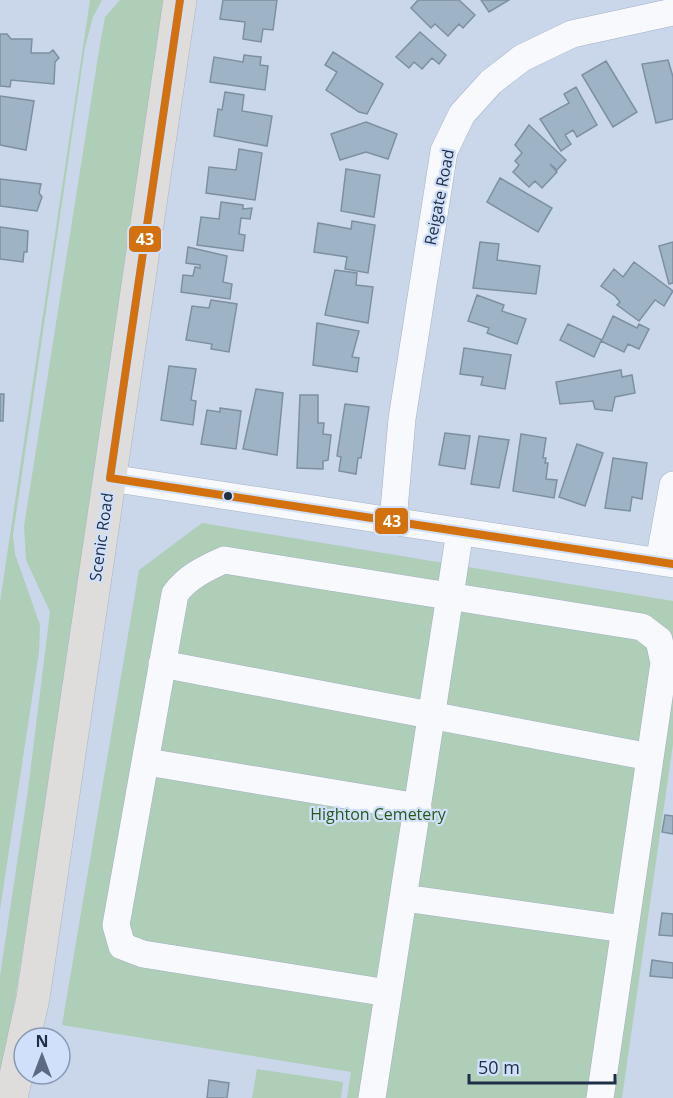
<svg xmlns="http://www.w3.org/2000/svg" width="673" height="1098" font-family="'Open Sans',sans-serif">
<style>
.green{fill:#aeceb7}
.building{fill:#9eb3c6;stroke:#7c90a1;stroke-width:1.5}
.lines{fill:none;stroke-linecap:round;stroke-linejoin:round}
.minor-casing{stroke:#a4b0c4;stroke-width:28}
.major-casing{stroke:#abb4c2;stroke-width:34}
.minor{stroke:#f7f9fc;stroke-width:27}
.major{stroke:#dedddb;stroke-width:33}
.bus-1-casing{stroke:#d0e0fa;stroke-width:12}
.bus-1{stroke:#d2710e;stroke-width:8}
.bus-dot{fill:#202f48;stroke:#d0e0fa;stroke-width:2}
.labels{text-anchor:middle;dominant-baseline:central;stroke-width:4.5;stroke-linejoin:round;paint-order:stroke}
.street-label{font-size:16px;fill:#202f48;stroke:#d0e0fa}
.park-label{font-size:16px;fill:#265a18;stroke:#d0e0fa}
.line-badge{stroke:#d0e0fa;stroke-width:2}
.badge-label{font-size:16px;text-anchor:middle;font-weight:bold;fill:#fff}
</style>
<rect width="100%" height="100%" fill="#cad7eb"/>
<path class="green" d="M90,0H102L93,17L85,47L13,535L15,554L40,625L39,652L0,910V602Z
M120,0H166L89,522L0,1097V976L28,790L50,612L26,560L24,526L100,44L105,17Z
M202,523L673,601V744L622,1098H347L351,1072L62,1025L139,570Z
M257,1069L343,1082L341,1098H252Z"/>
<path class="building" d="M223,0H277L273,30L263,29L261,42L243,39L245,22L220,19Z
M418,0H459L475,15L463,28L459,24L448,36L435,24L431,28L411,8Z
M481,0H509L489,12Z
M420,32L446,55L439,64L432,58L422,69L414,62L409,68L396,57Z
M0,34H7L11,39H32L31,53H49L53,50L59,58L55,62L54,84L11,80L10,87L0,86Z
M333,52L383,84L367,114L359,112L326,90L337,72L325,65Z
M244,55L261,57L260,65L268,66L265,90L210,82L214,57L243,62Z
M668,60L673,77V119L656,123L642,64Z
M606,61L637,112L613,127L582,75Z
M576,87L597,125L577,137L573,130L565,135L571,144L561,151L540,119L569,103L564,94Z
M225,92L244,95L242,111L272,116L267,146L214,136L218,109L222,110Z
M0,96L34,101L26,150L0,145Z
M366,122L397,134L388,159L366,152L340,160L331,134Z
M529,125L566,160L557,170L550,164L557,172L542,188L535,181L529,187L513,172L519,165L515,161L522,153L515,145Z
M239,149L262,153L255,200L206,193L209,167L236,170Z
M346,169L380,175L374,217L341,211Z
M500,178L552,208L538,232L487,202Z
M0,179L41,184L39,193L42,197L37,211L0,206Z
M221,202L243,205V209L252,208L250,219L241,218L239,234L245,235L243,251L197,245L201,217L219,219Z
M352,221L375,225L368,273L345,269L347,257L314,252L318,223L351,229Z
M0,227L28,231L27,252H24L23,262L0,259Z
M480,242L499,244L497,260L540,266L536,294L473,288Z
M673,242V283L669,284L659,246Z
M188,247L227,256L223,282L232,284L230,299L181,292L183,275L193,276L195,267L200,268V265L186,263Z
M634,262L673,291L664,306L655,300L639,321L617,305L620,302L615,296L601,286L614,269L623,277Z
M335,270L357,273L356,285L373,287L368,323L325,315Z
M477,295L504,305L502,311L526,319L517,344L487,333L489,328L468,321Z
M211,300L237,304L229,352L211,349L212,344L186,340L192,306L209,308Z
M613,316L637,328L639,324L649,329L639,349L628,344L624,352L601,341L594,357L560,340L568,324L602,340Z
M317,323L359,331L352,357L359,358L357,372L313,365Z
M464,348L511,355L505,389L481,385L483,377L460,374Z
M169,366L196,369L191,400L196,401L193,425L161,420Z
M621,370L622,377L632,375L635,393L615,397L612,411L595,409L593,401L560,404L556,382Z
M256,389L283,393L277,455L243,449Z
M0,394H4L3,421H0Z
M300,395H318V423H324L323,434L331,435L328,460L323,461V469L297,468Z
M345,404L369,407L361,458H358L356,474L339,471L341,457L337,456Z
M220,408L241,411L236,449L201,444L207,410L220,412Z
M445,433L470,436L465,469L439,465Z
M521,434L546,438L543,458H546L545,463H548L546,479L557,480L554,498L513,491Z
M479,436L509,440L499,488L471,484Z
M577,444L603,453L585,506L559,497Z
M613,458L647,463L642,499L632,497L630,511L605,508Z
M665,815L673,816V834L662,832Z
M662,913L673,914V936L659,935Z
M652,960L673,963V978L650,976Z
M209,1080L229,1083L227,1098H207Z"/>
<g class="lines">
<g class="minor-casing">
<path id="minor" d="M110,478L673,564
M393,521L402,419L444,151L462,114L491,82L522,58L572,34L673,12
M659,562L673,485
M162,664L650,757
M147,762L418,807
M404,898L624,929
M388,993L143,954L122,946L116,925L175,594C187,577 206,568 224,560L642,627L659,640L664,663L600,1098
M372,1098L460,531"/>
</g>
<g class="major-casing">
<path id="major" d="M24,1038L33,998L180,0
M11,1098L24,1039"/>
</g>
<use href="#minor" class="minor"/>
<use href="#major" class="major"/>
<g class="bus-1-casing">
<path id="bus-1" d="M110,478L673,564
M110,478L180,0"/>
</g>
<use href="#bus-1" class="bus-1"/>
</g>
<circle class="bus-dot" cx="228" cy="496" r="5"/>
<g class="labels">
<g class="street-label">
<text transform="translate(439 197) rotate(-79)">Reigate Road</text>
<text transform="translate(101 537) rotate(-82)">Scenic Road</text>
</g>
<g class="park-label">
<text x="378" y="814">Highton Cemetery</text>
</g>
</g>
<g class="line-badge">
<rect x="128" y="225" width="34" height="28" rx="6" fill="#d2710e"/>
<rect x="374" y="507" width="35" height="28" rx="6" fill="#d2710e"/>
</g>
<g class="badge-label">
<text x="145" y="245">43</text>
<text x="392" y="527">43</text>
</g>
<g transform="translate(42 1056)"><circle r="28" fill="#d0e0fa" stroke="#8a99b3" stroke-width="1.5"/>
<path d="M0-4.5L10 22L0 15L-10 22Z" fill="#5c6a81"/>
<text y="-9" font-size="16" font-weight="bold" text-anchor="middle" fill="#202f48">N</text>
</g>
<path d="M469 1074v9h146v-9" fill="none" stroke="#202f48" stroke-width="3"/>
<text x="478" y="1074" font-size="18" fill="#202f48" stroke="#d0e0fa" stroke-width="4.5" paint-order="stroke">50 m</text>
</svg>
